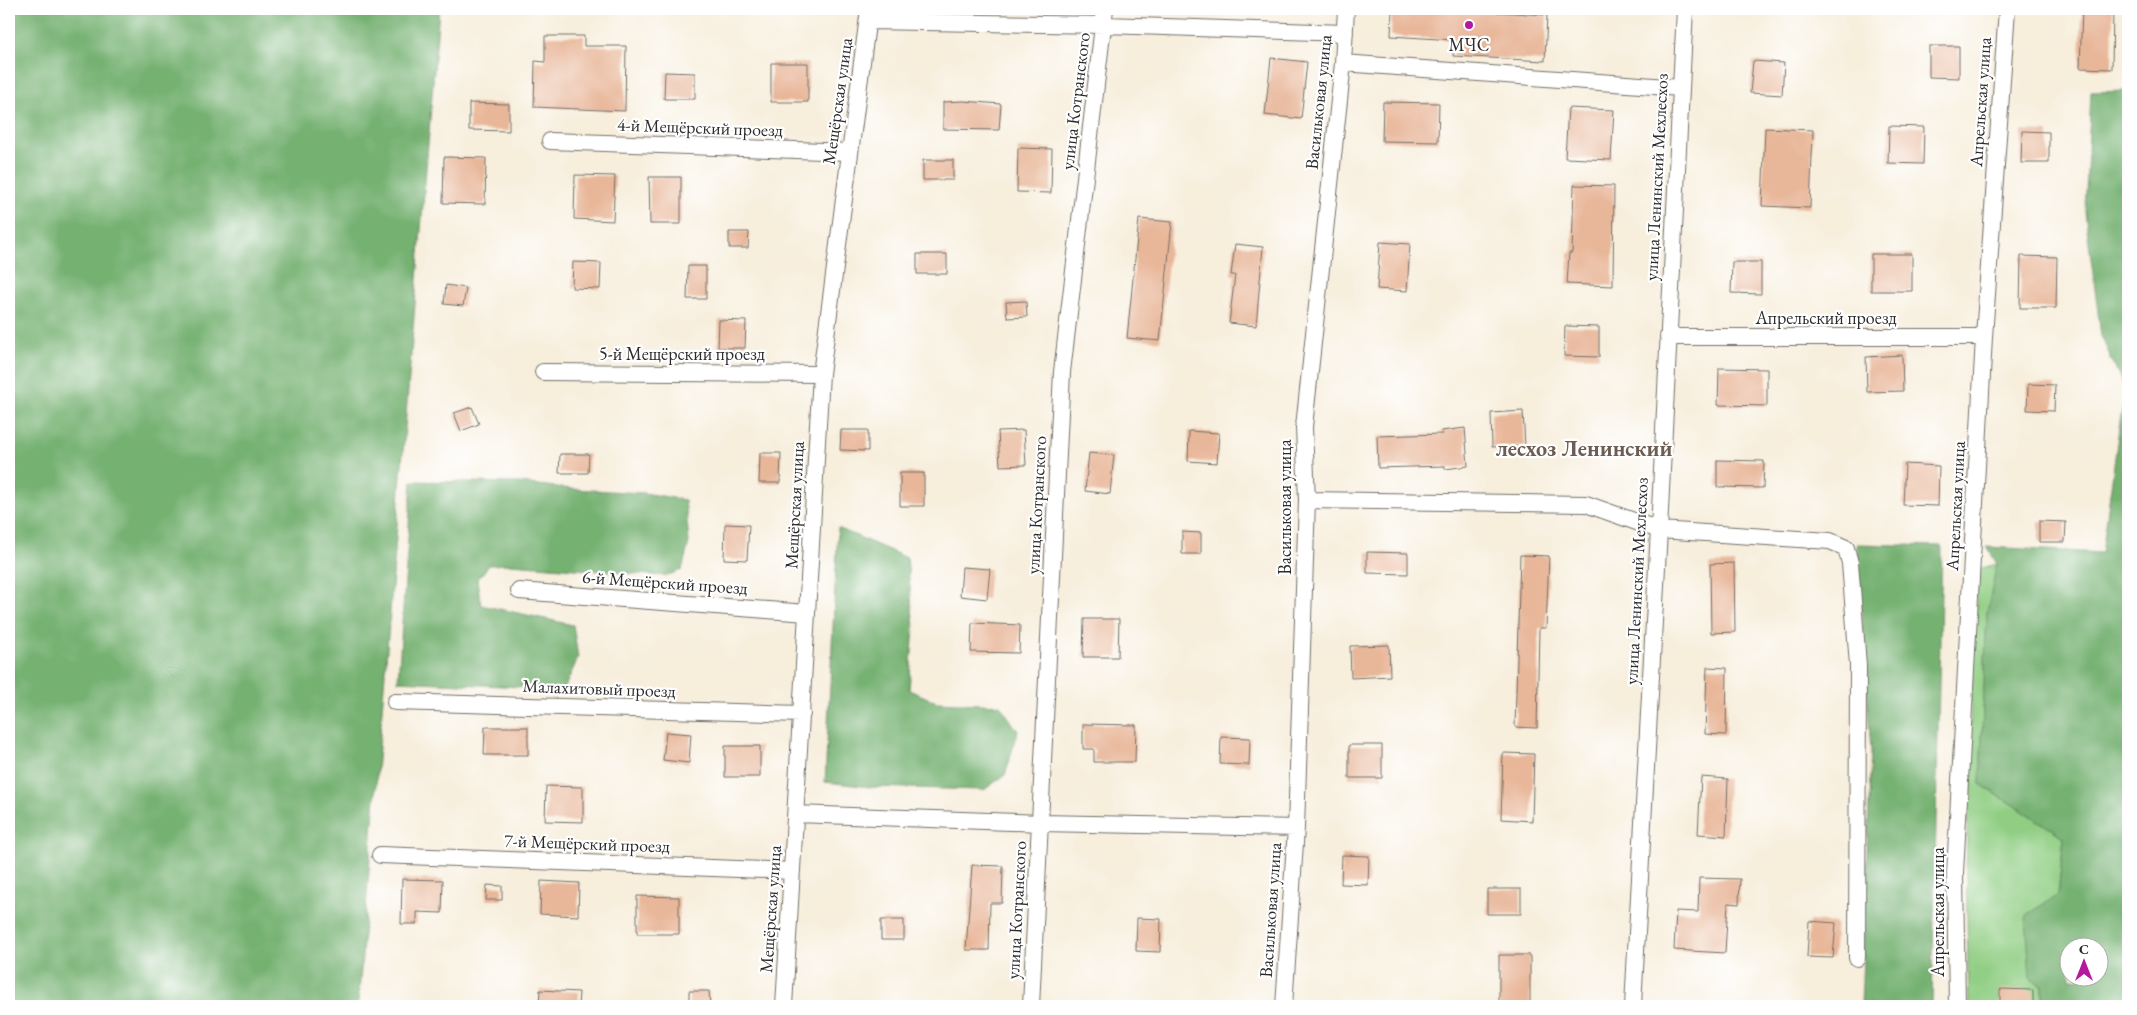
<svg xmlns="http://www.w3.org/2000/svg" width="2137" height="1015" font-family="'EB Garamond',serif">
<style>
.green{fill:#90ce83;stroke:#5e7c57}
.forest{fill:#74b171;stroke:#506e4e;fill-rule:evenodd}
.building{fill:#e8b698}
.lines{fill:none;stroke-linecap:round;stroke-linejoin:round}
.minor-casing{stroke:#726f69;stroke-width:18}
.minor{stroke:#fff;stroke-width:16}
.poi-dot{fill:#b5179e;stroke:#fff;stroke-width:2}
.labels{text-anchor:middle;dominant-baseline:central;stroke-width:4.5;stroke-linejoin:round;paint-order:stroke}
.poi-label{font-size:18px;fill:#2b2b2b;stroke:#fff}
.street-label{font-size:18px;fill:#2b2b2b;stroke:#fff}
.district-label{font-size:22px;font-weight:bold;fill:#6d5c51;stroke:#fff}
</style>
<rect width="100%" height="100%" fill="#fff"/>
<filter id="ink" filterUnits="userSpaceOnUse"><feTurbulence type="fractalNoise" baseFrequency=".02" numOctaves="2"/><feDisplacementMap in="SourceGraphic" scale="10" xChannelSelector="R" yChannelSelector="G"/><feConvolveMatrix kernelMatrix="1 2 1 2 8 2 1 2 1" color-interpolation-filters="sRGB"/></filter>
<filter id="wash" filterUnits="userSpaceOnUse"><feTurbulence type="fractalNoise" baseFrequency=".0096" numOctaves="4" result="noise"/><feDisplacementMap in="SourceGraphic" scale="20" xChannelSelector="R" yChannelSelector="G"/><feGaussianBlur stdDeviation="1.12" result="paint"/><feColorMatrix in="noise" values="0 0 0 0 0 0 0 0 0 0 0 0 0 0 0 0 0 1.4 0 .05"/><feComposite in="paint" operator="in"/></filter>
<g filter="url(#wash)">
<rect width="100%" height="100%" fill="#f7eedc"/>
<path class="green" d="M1997,564L1987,613L1980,784L2064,837L2058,895L2043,985V1006H1969L1966,871L1971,695L1978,569Z"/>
<path class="forest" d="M9,9H439L358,1006H9Z
M2128,91V1006H2043V985L2030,979L2026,915L2058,895L2064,837L1980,784L1987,613L1997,564L1987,547L2102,553L2120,421L2126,391L2101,336L2085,212L2091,92ZM2070,948H2100V978H2070Z
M412,481L521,483L572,489L644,493L685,500L689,542L682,570L665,576L511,564L489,565L477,580L481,605L573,625L578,658L564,689L398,681Z
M838,528L907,558L914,627L909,690L937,702L1000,705L1018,731L1005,775L984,790L870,787L825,782Z
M1857,544L1942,546L1932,1006H1861L1871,751Z"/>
<g id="blocks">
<path class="building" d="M1392,9H1442L1547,15L1545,61L1453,56L1454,40L1391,36Z
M2082,9H2113L2112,69L2080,68Z
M545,36H584V46H626L625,111L534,107L535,61L545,62Z
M1929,46H1959V78L1929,77Z
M1271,58L1307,62L1301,119L1265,115Z
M1753,61L1784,63L1782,95L1750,93Z
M771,63H808V102H771Z
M665,72L695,73V99H664Z
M963,101L1001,104L999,130L943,129V102Z
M1383,102L1439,103L1438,142L1382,141Z
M469,103L509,104V131L469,130Z
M1568,108L1614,110L1611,160L1565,158Z
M1889,126L1924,127L1923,164L1888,163Z
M1765,128L1813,130L1810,208L1762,206Z
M2022,131L2049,132V163H2021Z
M1018,148L1052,149L1051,193L1017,192Z
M444,157L486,158L485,204L443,203Z
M923,160H953V180H923Z
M575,175L615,176L613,221L574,219Z
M649,177H681V224H650Z
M1574,185L1614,186L1613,286L1567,284L1569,253H1572Z
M1139,219L1172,222L1160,341L1127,338Z
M729,232H749L748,248H729Z
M1380,242L1410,244L1407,291L1377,289Z
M1235,244L1263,247L1256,326L1229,323L1235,275H1231Z
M917,254H947V274H917Z
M1871,254H1912V291H1871Z
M2021,256L2057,257L2056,308H2020Z
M573,262L601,263L600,289L572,288Z
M1732,262H1761V294L1731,293Z
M688,266H706V299H687Z
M446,285L466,288L463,306L444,304Z
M1026,301L1027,317L1007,318L1006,302Z
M719,320L746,321L745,348H718Z
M1565,326L1599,327V357L1564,356Z
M1902,355L1903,391L1867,392L1866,357Z
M1719,368L1767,369V406L1718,405Z
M2028,384L2055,385L2054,411L2027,410Z
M472,407L479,424L461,431L454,413Z
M1523,411L1525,446L1492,447L1491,413Z
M1465,428L1468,466L1445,469V466L1378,468L1377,436L1442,434L1441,431Z
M841,430H868V451L840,450Z
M1024,430L1026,465L1000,466L998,431Z
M1189,431L1219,433L1217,463L1188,461Z
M760,453H781L780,483H759Z
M1089,453L1114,455L1110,494L1085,491Z
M560,454H589L588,473H559Z
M1717,460L1764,461L1763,488L1717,487Z
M1905,464L1939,466L1938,506L1903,505Z
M900,473H924V506H900Z
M2039,521L2066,522L2065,542H2039Z
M725,524L749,525L747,560L724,559Z
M1182,532L1201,533V554H1182Z
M1367,552L1408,553V574L1367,573Z
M1520,555L1549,556L1546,628H1539L1537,728L1515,727Z
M1734,563L1735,632L1711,633L1710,564Z
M962,567L990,569L987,599L960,596Z
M1084,619H1119L1118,657H1083Z
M972,623L1020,625L1019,653L971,652Z
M1389,645L1390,676L1351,678L1350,646Z
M1707,667L1727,668L1726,735L1705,734Z
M1083,724L1136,725L1135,762H1094V749H1083Z
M485,727H528V755H484Z
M666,732L691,734L689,763L663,760Z
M1221,737L1250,738L1249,765L1220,764Z
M1349,745H1382V778H1349Z
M725,746H760V777H725Z
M1503,753L1534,754L1532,821L1501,819Z
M1701,777L1728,779L1726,836L1698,834Z
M546,786L583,787V822L545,821Z
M1342,855L1369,856L1368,885L1341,884Z
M972,865L1003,866L1002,903H990L989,950H966Z
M1699,878L1740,879L1739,904L1728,903L1725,953L1674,950L1676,911L1698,912Z
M402,879L443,880L442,913L417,912V924H401Z
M541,881L579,883L578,916L540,914Z
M487,885L502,886V900H486Z
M1487,889H1521V914H1487Z
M637,896L679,897V934H637Z
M1137,918L1161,919L1160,952L1136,951Z
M881,920H904V940H881Z
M1809,921L1836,923L1833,958L1807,957Z
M1499,955H1530V1006H1499Z
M2000,989L2033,990V1006H2000Z
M540,990L579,992L578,1006H539Z
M689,991H709L710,1006H689Z"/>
</g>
</g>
<g filter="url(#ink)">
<use href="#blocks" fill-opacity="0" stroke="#726f69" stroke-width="1"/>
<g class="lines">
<g class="minor-casing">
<path id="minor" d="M868,21L1105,25L1345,33
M1343,63L1681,88
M550,141L849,152
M1668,337H1984
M543,372L821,374
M1307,500L1586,504L1659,530L1830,541L1846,548L1850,563L1858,665L1857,958
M519,591L807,613
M395,702L802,714
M796,814L1041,823L1296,828
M380,855L792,871
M784,1006L821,374L869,9
M1031,1006L1062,372L1105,9
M1284,1006L1296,828L1307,500L1304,427L1343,63L1346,9
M1633,1006L1659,530L1685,9
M1957,1006L1955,873L1984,337L2007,9"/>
</g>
<use href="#minor" class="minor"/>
</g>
</g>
<circle class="poi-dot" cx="1469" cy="25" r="5"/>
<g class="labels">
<g class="poi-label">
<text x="1469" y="44">МЧС</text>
</g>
<g class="street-label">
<text transform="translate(837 101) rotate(-82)">Мещёрская улица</text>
<text transform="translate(1075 101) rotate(-83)">улица Котранского</text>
<text transform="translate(1318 102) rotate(-84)">Васильковая улица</text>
<text transform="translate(1980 102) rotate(-86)">Апрельская улица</text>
<text transform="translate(700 127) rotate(2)">4-й Мещёрский проезд</text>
<text transform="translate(1656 177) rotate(-87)">улица Ленинский Мехлесхоз</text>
<text x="1826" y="317">Апрельский проезд</text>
<text x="682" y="353">5-й Мещёрский проезд</text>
<text transform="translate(794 505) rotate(-87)">Мещёрская улица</text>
<text transform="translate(1036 505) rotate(-87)">улица Котранского</text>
<text transform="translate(1955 506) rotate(-87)">Апрельская улица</text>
<text transform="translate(1284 507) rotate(-90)">Васильковая улица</text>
<text transform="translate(1636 581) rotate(-87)">улица Ленинский Мехлесхоз</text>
<text transform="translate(665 582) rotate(4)">6-й Мещёрский проезд</text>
<text transform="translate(599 688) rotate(2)">Малахитовый проезд</text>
<text transform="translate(587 843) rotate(2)">7-й Мещёрский проезд</text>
<text transform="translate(770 909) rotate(-86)">Мещёрская улица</text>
<text transform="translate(1016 910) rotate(-87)">улица Котранского</text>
<text transform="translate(1270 910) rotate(-86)">Васильковая улица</text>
<text transform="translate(1937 912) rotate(-90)">Апрельская улица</text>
</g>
<g class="district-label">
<text x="1584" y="448">лесхоз Ленинский</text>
</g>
</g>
<rect width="2137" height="1015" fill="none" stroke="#fff" stroke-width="30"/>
<g transform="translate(2084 962)"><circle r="24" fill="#ffffff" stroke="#aaaaaa"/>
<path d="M0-4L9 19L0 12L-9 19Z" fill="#b5179e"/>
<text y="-8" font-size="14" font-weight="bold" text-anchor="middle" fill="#2b2b2b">С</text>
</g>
</svg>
